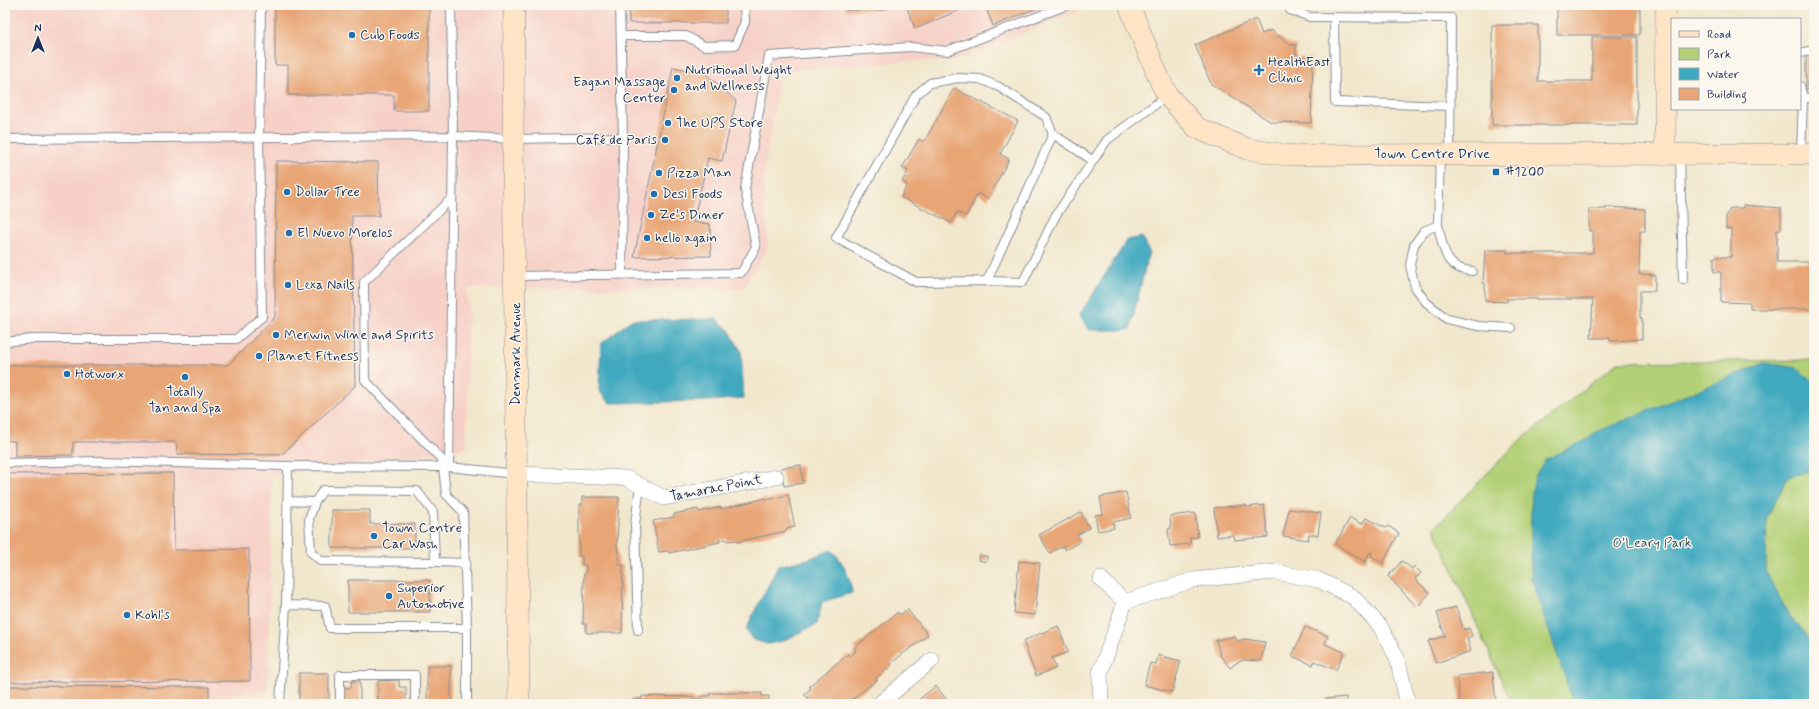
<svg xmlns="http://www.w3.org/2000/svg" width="1819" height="709" font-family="Mynerve,sans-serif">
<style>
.built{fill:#f7d1c7}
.green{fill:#b2d076;stroke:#66806a}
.water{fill:#3fa9bf;stroke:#2d6c8e}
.building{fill:#e8a575}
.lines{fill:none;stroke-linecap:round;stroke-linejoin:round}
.lane-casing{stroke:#868b95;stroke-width:10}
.street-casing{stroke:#868b95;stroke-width:16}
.secondary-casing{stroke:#868b95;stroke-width:22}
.lane{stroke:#fff;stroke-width:8}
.street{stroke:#fff;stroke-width:15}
.secondary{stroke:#ffe4c6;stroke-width:21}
.poi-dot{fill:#1f6fb2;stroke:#fbf7ec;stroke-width:1.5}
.labels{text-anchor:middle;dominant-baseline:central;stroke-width:3;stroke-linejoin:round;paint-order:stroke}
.poi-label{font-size:14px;fill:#1b2f5e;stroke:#fbf7ec;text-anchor:start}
.street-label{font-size:14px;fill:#1b2f5e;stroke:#fbf7ec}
.park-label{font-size:14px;fill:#415764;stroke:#fbf7ec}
</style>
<rect width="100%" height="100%" fill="#fbf7ec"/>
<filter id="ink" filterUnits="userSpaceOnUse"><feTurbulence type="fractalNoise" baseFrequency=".025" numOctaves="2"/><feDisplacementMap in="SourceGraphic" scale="8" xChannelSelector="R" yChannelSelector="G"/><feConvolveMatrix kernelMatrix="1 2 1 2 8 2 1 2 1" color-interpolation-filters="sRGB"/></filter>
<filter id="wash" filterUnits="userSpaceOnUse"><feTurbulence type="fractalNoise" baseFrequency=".012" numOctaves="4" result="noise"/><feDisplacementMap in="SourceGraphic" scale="16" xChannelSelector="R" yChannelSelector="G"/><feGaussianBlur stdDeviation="0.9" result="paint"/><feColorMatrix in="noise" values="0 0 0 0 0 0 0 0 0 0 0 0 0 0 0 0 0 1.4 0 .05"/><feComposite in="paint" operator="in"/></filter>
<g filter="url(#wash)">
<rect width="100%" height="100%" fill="#f1e7cc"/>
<path class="built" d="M5,5H1084L1086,8L954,61H910L780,71L763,182L768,247L744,288H468L467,448L272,475L268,692L231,693V704H5Z"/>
<path class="green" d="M1814,360V704H1512L1434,528L1516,444L1618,362Z"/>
<path class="water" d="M1142,237L1149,252L1130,330H1090L1079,316L1127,240Z
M716,319L729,330L741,351L744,398L709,401L610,403L599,391L601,344L631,320Z
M1764,363L1797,368L1814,382V470L1788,477L1767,518L1766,572L1789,615L1814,643V704H1574L1531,578V499L1535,476L1545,460L1588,439L1594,433Z
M831,550C842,558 851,579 852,593L822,602L817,624L783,641L768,644L753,640L746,630C755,608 768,588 778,566L808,559Z"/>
<g id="blocks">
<path class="building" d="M275,5H429V111H394V95H288V65H275Z
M629,5H726V23H629Z
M845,5H885V10H846Z
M906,5H971L915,29Z
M985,5H1035L1037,8L993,26Z
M1557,5H1640V35H1557Z
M1810,5H1814V23H1810Z
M1256,19L1262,34L1272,30L1275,34L1291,45H1296V57H1313L1311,123L1271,122L1211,84L1195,45Z
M1492,25H1538V81H1592V37H1637V125H1492Z
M1806,56H1814V90H1806Z
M673,67L705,73L736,101L722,161L708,158L693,222L710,224L711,256L634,257Z
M954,88L1018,121L1000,154L1009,159L988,199L978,193L966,216L957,212L951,223L901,197L907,185L902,182L908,171L902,168L919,139L924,142Z
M276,161L378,162L379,216H352L355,386L281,455L177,454L176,442H73V455L15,456V441H5L6,365H228L275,317Z
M1743,205L1781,208V229H1777V262H1814V309H1750V303L1721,302V272H1714V257H1731V229H1726V215L1731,208H1743Z
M1606,207L1645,209V231H1640L1639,274L1655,275V291H1640V318H1642V339L1610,341V338H1591L1593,299H1507V302L1485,301V283H1483L1485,250H1507V253H1593V231H1589V209H1606Z
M801,465L803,483L784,486L781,468Z
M173,473L174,550L249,549L250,681L5,682V474Z
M1126,492L1131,518L1113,522L1114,528L1098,531L1095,515L1103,514L1100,497Z
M788,495L795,527L786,529V531L736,542V540L727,541L726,539L719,540L720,542L669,553L668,551L659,552L653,521L674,517V514L698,509L699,512L721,507V509L766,498V500Z
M582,497H619L617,544L619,565H623L622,633H586V624H583L584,573H586V565H582V556H579V505H582Z
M1246,505L1247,507L1264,505L1268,537L1234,540L1233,535L1217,537L1214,508Z
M1289,509L1321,513L1318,535L1309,534L1308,540L1283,536Z
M332,510H370V524H415V548H332Z
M1081,512L1089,528L1077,535L1081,541L1065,550L1063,546L1050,553L1039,535Z
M1195,513L1198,537L1190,538V544L1170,546L1168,529H1171L1170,516Z
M1350,518L1362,524L1366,518L1386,528L1388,526L1399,533L1383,563L1371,556L1372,553L1370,552L1365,562L1335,544Z
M980,555L988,557L986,562L979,560Z
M1019,561L1040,563L1035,615L1014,613Z
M1402,561L1412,569L1414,566L1421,573L1415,579L1430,593L1417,607L1388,576Z
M348,580H430V612H348Z
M1456,607L1464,630L1469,628L1472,636L1467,638L1471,651L1436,663L1428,641L1445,636L1437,613Z
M907,609L928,635L891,663L892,665L876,678L877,680L846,704H813L804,694L811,689L809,686L848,654L850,656L856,651L854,648L898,612L900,615Z
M1058,626L1068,652L1052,658L1056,668L1036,676L1023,641Z
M1305,627L1328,636L1325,644L1344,652L1336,670L1314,661L1313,665L1292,656Z
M1235,636L1237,641L1245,639L1265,642L1261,661L1243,660L1236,663L1230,668L1220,655L1216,640Z
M1158,655L1181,661L1172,692L1144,685L1150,663L1156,664Z
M427,666H451V704H427Z
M1493,672L1496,704H1460L1457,676Z
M299,673H329V704H299Z
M399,680V687H406V704H378V681Z
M351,681H360V704H344V688H351Z
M5,686L209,687V704H5Z
M936,686L950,704H913Z
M710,693H762V696H769V704H633V699H642V696L693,697V699H701V696H710Z
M1346,697L1347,704H1325V699Z"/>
</g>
</g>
<g filter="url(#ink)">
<use href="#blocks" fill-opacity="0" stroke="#868b95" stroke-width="1"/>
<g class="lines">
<g class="lane-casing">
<path id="lane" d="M1056,5L1057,9L1067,5
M1288,5L1290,10L1310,17L1451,18L1450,154
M1334,17L1335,102L1451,106
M621,36H686L704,46L735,45L745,22L744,5
M1800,53L1814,50
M1800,86L1803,98L1801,153
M1803,98H1814
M5,139L453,136L513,139L623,137L620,5
M1440,155L1438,225L1424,231L1414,245L1410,265L1415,287L1426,302L1447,319L1478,326L1511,328
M1680,155L1683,280
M1092,160L1053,134L987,281L1023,282L1056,215L1107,140L1167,96
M1438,225C1444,248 1443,269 1472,271
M622,275L623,137
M516,276L741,273L756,247L745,189L769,56L911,47L947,51L1057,9
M987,281L916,282L836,238L916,95L930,83L958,78L980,79L999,87L1046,117L1053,134
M5,342L32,339H236L262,317L259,138L261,5
M5,463L100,461L288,466L449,467L516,474
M449,467L453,136L451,5
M449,467L365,380L364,282L452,198
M287,501L315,502L323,490L417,491L433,512L435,562L466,563
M315,502L309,519L311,552L321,561L435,562
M286,605L325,606L330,628H467L463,512L446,494L443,467
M638,630L635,525L640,485
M280,704L286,605L288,466
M340,704V675H415V704
M467,704V628"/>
</g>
<g class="street-casing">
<path id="street" d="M517,474L626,478L664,498L776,477
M1101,579L1125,602
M1125,602L1193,580L1275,572L1319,580L1353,597L1380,626L1397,658L1408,704
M879,704L932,660
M1101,704L1100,673L1125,602"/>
</g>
<g class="secondary-casing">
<path id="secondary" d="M514,5L513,139L519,704
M1129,5L1161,83L1168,96L1197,128L1247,149L1286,155L1814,154
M1665,154L1666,5"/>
</g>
<use href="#lane" class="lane"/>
<use href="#street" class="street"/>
<use href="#secondary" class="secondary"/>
</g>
</g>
<g class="poi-dot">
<circle cx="352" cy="35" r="4"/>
<path d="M1257 64h4v4h4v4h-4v4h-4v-4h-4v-4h4z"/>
<circle cx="677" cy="78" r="4"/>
<circle cx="674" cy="90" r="4"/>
<circle cx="668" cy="123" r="4"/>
<circle cx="665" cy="140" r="4"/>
<rect x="1492" y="168" width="8" height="8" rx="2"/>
<circle cx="659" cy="173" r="4"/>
<circle cx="287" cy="192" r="4"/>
<circle cx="654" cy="194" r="4"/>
<circle cx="651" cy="215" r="4"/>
<circle cx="289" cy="233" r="4"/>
<circle cx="647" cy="238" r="4"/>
<circle cx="288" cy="285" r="4"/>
<circle cx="276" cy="335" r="4"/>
<circle cx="259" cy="356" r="4"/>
<circle cx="67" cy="374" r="4"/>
<circle cx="185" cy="377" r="4"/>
<circle cx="374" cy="536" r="4"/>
<circle cx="389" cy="596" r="4"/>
<circle cx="127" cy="615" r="4"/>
</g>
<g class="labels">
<g class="poi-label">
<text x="360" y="35">Cub Foods</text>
<text x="1268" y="62">HealthEast<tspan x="1268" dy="16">Clinic</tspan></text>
<text x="685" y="70">Nutritional Weight<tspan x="685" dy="16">and Wellness</tspan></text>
<text x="666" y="82" text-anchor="end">Eagan Massage<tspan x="666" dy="16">Center</tspan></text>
<text x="676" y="123">The UPS Store</text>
<text x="657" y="140" text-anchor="end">Café de Paris</text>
<text x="1504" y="172">#1200</text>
<text x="667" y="173">Pizza Man</text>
<text x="295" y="192">Dollar Tree</text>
<text x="662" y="194">Desi Foods</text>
<text x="659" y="215">Ze's Diner</text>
<text x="297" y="233">El Nuevo Morelos</text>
<text x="655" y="238">hello again</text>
<text x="296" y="285">Lexa Nails</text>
<text x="284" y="335">Merwin Wine and Spirits</text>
<text x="267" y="356">Planet Fitness</text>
<text x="75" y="374">Hotworx</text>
<text x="185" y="392" text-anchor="middle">Totally<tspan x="185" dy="16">Tan and Spa</tspan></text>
<text x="382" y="528">Town Centre<tspan x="382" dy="16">Car Wash</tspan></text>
<text x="397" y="588">Superior<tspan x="397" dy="16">Automotive</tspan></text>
<text x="135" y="615">Kohl's</text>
</g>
<g class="street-label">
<text x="1432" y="154">Town Centre Drive</text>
<text transform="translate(516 354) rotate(-90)">Denmark Avenue</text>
<text transform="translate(716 488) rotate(-11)">Tamarac Point</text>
</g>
<g class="park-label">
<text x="1652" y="543">O'Leary Park</text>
</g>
</g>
<rect width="1819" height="709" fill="none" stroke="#fbf7ec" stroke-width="20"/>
<rect x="1671" y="18" width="130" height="92" fill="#fbf7ec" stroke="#a1a7b3"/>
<rect x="1679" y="31" width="20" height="6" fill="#ffe4c6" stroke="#a1a7b3"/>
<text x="1707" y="38" font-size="12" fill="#1b2f5e">Road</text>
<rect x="1679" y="48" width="20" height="12" fill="#b2d076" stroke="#a1a7b3"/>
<text x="1707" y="58" font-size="12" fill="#1b2f5e">Park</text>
<rect x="1679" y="68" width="20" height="12" fill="#3fa9bf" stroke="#a1a7b3"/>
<text x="1707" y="78" font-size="12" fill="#1b2f5e">Water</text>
<rect x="1679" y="88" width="20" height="12" fill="#e8a575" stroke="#a1a7b3"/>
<text x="1707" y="98" font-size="12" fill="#1b2f5e">Building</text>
<g transform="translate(38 38)" stroke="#fbf7ec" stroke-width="3" paint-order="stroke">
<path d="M0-3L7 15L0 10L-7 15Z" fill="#1b2f5e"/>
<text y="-6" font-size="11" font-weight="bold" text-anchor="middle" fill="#1b2f5e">N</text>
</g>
</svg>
